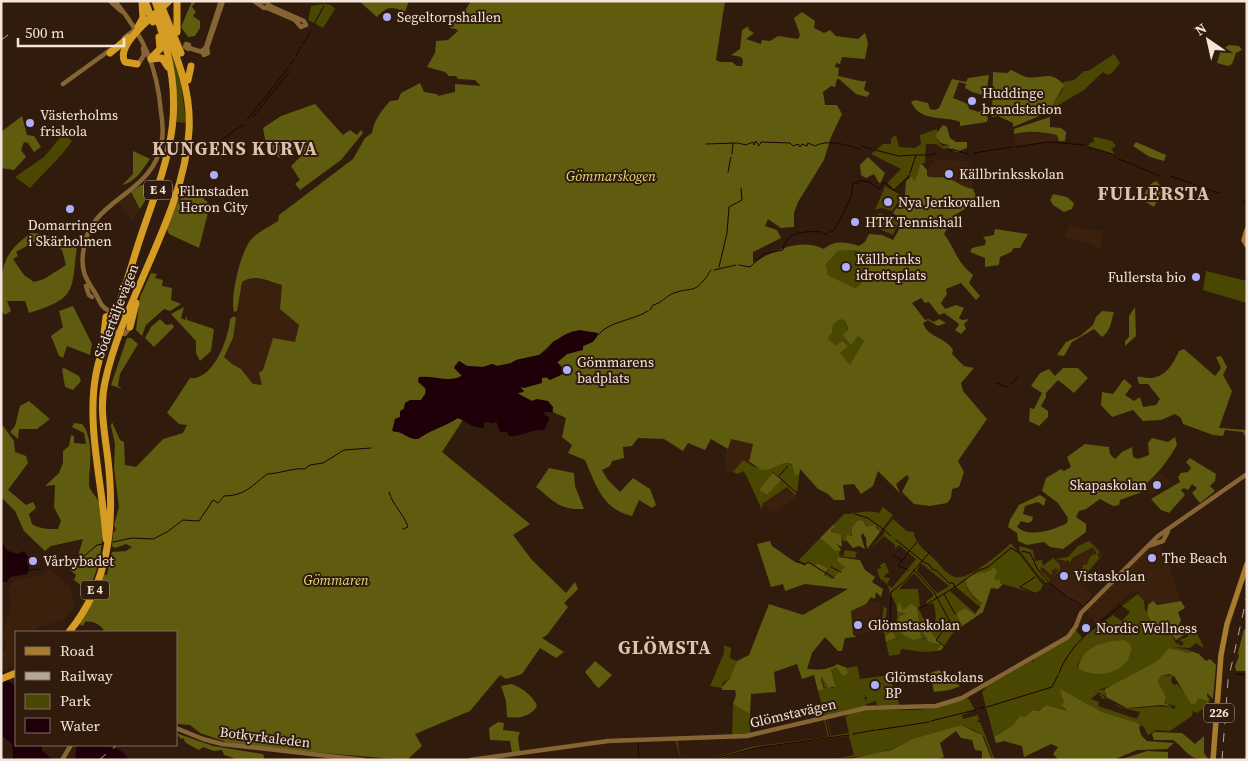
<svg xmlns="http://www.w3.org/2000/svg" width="1248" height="761" font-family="'Source Serif 4',serif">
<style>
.built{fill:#3a200d}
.green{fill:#4a4702;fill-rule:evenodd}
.forest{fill:#5f5c0f;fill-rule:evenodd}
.water{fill:#200008}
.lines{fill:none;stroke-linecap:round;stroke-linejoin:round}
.stream{stroke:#200008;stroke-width:1}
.secondary{stroke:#866535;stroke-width:4.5}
.primary{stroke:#a87c2d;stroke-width:5.5}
.motorway{stroke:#d49c23;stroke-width:7}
.rail{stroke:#b6a69a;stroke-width:1;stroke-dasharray:9 9;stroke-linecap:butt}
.poi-dot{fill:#aeaefa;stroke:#301b0c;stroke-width:2}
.labels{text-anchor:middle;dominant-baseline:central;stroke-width:4;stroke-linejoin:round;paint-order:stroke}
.shield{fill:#301b0c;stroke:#b8a89d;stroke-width:1}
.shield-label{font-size:12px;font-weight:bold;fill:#f3e5db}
.poi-label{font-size:14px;fill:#f3e5db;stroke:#301b0c;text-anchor:start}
.park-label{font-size:14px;font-style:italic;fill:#e1de7a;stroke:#301b0c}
.street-label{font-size:14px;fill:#f3e5db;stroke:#301b0c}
.district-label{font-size:19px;font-weight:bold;letter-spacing:1px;fill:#dec1af;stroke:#301b0c}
</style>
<rect width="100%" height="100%" fill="#301b0c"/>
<path class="built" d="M1024,131L1058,135L1059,141L1015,146L1014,134Z
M935,160L967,161L971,167L973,189L959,186L953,181L927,176V170Z
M131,192L140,209L132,221L117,202Z
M1069,224L1078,228L1103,231L1100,249L1086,242L1065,237Z
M250,277L282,285L280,309L299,325L295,342L273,338L261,377L262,385L253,384L241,369L232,364L224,357L233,338L242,282Z
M731,439L754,444L749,462L743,460L733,472H726L725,455Z
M1159,473L1172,482L1151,495L1142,487Z
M787,487L798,497L775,513L773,510L769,512L766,505L763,508L761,504Z
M1089,541L1103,554L1080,583L1093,595L1082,608L1047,581L1035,562L1042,560L1043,566L1053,557L1057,560L1068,558Z
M1158,545L1165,553L1181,601L1148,605L1134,590L1096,622H1092L1088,617V609L1146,549Z
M48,569H50L70,587L75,607L66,618L60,621L37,628L31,632H16V665L3,671L1,656L7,645L1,638V634L6,627L4,626L11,607L8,589L14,580L45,574Z
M871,601L881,603L879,617L881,631L853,635L851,611Z"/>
<path class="green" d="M324,4L331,5L335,9L323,28L308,20L311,6Z
M158,17L179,67L186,123L176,122L173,70Z
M1114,54L1120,63L1112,73L1107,75L1103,72L1084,90L1050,110L1063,89V82L1074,80L1084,71H1088Z
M937,129V140L942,146L950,145L949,148L944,149L936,144H926L925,163H921L915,182L906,174L908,177L894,190L887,183L901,169L871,154L883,144H891V139L896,135L899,147L915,148L921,144L920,135Z
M63,134L72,141C60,159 44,172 30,188L15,177L44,157Z
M1095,137L1112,141L1116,146L1111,149L1114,152L1113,154L1088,147L1090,143L1094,142L1093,138Z
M885,186L902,196L892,211L881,208L875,210Z
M879,213L899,221L893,235L873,226Z
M856,250L861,252C864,265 871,280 855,288L828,275L826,264L838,251Z
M1206,271L1247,281V303L1203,290Z
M840,319L845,321L851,344L858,336L864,341L850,366L840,353L848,347H835L828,338L832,333L833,325Z
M743,460L755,467L769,470C775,463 785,462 794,465L799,475L797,493L795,495L787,487L762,504V510L746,475L743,471L738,474L733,472ZM774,471L781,478L767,495L759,490Z
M883,507L893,515L880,532L877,527H867L865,523L858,520L852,527L853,534L846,538V542L842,540L841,534L831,532L832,528H835L834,524L844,514C856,514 867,509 879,513Z
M893,519L907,531L914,532C915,544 924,549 932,557C940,563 945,574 955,577C968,581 1002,552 1011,543L1043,585L1040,591L1033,593L1000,583L999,579L997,580L994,578L998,571L995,567L986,574H976L968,580L967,588L975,599L982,603L975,615L966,608L963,610V625L953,633L944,646L932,634C935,621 938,617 933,603L926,605V602L933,596V594L914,573L899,589H918L920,606L918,607L923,618L927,620L923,634L927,641L938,643L942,647L937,651L925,652L901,649L900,654L889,656L886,642L902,636L895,638L890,632L885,636C881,625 882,618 884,606L887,609L884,630L896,623C899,614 897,600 889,594C891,588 886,581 880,579L877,569L882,568L879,566L883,563H885L889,572L883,577L890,578L887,584L892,588L916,559L899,545L895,549V545L884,536L867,552L884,534V530ZM920,564H922L949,586L938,593L935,591L917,571ZM955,588L979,608L976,614L950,591ZM917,607L921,638L925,637L924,639C902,635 904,640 900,616L906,615L903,612L906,609Z
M820,538L834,550H841L839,553L840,555L843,556L845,550L857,552L855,558L839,556L845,567L833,579L825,576L828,570L818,563L814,566L798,561Z
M1089,541L1100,552L1098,553V558L1103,554L1081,580L1080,574L1077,576L1076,572L1083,568V565L1089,564L1087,562L1092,555L1097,554L1093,547L1072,558L1070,563L1068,560L1067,561L1055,559L1068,557L1078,546Z
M1020,546L1033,550L1035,561L1042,560L1043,566L1053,558L1060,565V570L1053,577L1059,569H1056L1054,567V570H1050L1053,572L1051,575L1042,567L1040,570L1050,580L1046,583L1039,574L1045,584L1019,550Z
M1137,593L1144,601L1145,610L1150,614L1151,622L1170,631L1176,643L1182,646L1184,643L1179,640L1187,637L1194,627L1204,648L1196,643L1190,648L1172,647L1190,650V653L1169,648L1157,661L1111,686L1098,690H1105V696L1094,690C1103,696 1115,706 1126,708C1139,710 1163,703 1174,709L1176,706L1164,703L1166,697L1158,683L1161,676L1173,675L1171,681L1174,685L1177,684L1189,698L1190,703L1197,698L1209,697L1207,695L1209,697L1210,700L1207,706L1197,713L1193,711L1192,716L1170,731L1156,730L1148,735L1144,727L1138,723L1102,712L1059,688L1064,702L1063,707L1067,711L1046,705L1039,711L1035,710L1025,717H1019L1013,725L994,737L982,692L987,686L1031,661L1034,662L1033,659L1068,638L1076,630L1082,638L1113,615L1122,621L1130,612L1121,605ZM1125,640L1131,654C1125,672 1091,682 1077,667C1084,645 1105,642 1125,640ZM1098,693L1103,699L1106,698L1119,707L1140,712L1137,719L1098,706L1099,702L1091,699Z
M724,645L731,648L730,658L737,661C734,671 732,678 723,683L722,688L710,686L724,653Z
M857,666L866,702L867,697H865L860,679L889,675L900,706L877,705L876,701L866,704L867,706L825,716L818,691L825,688L821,678L825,679L829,688H833L836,684L831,670L836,667L841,673H848L847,668Z
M968,698L975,710L962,715L963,719L978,715L979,720L976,722H980L995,760H993L984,737L976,731L961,725L912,739L892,749L875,754L831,760L854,755L849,736L755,748L717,760H709L751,747L828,737L824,719L749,738L677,740L681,760L675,740L738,738L845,715L847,717L848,713C874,706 900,712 926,709C941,707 954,702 968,698ZM845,715L849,733L831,736L827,719Z
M733,704L750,714V734L732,736Z"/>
<path class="forest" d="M192,1H196L192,7L196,12L193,16L200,21V28L195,36L188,37L181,27Z
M359,1H409L405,12C391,6 387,6 377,17Z
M471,1H725L716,60L720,62H732L737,66H742L743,60L741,57L731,55L740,49L742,30L749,26L748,29L754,33L746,39L761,44L762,40L770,41L778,36L798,39L800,35L794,18L802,12L815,21L814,28L824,33L830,30L836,36L858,39L865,33L868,43L865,59L842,57L840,64L836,63L835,67L839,68L838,76C846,77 859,82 866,81L864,90L870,93L867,97L856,94L839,79H837L835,87L831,86L823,92L825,105H837L842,114L831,137L824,160L798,202L794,213V227L781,228L768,219L765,226L777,230L781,238L753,252V263C773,251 800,237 824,249C834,240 846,242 859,246L865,242L869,234L882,235L893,240L904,221L893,213L905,195L906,181L911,177L915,181L921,163L927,170V176C935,179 940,176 947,178C957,181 961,187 973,189L978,201L955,215L944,234C957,251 954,259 973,275L969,283L980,296L976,300L961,283L946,289L947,294L941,303L945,309L956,305L964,308L959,318L962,320L969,319L964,324L966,329L961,334L955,330L959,325L958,323L944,313L939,315L929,302L925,303L921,298L912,303L925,320L928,319L934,322L939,319L946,323L938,326L928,320L923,323C928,338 946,337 953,350L952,354L964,366L974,368L961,383L963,391L987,419L958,461L964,472L959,487L952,489L951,498L947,503L930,506L914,504L902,492L909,478L907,475L896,484L900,493L878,471L873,486L861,494L854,484L843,485L845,500H834L828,494L818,489L800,469L799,475L795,474L792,464C779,461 775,469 767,470C759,471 755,464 749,462L753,444L731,439L728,449L711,439L705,450L688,443L683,451L664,439L638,438L632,446L623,447L624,458L612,461L610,466L602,470L608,480L620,492L633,478L650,489L656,505L652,508L639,500L632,516C602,509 596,485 585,460L568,453L572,445L562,437L566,418L553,412V407C546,400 541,398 532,401L517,394L524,391L520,387L524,388L541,381V378L556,377L571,370L572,366L563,369L557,363L567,354L583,349V346L593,342L598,333L573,331L553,342L539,355L516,360L512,363L498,366L492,364L483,367L467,366L459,361L454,367L462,375C450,385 433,374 418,378L420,384L427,390L421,400L406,402L400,417L395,419L394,432L400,431L410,438L418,439C429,431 444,426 458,418L463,420L442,452L530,524L513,535L532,560L566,593L575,582L578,589L564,603L568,607L547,635L542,638L564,652L556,658L540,648L522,674L506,679L500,675L470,711L415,734L422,746L407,760L287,750L226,742L200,733L190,725L176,724V632H105C101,625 93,620 85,622L83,626L79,624L91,605L103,574L107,575L112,552L126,551L132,547L126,544L115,548L112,546L113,533L116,530L114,525L119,507L114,468L115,444L111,426L112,422L120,440L124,442L125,465L136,467L163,439L183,433L187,425L179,424L167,413L190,378C213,381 229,338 230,319L234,316L236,318L233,338L224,357L232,364L241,369L253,384L262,385L259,373L263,370L273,338L295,342L299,325L280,309L282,285C268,281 254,273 242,282L237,311L234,312C230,297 240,254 250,241C257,232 269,227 278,221L279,215L353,159L365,138L372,133C374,120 381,111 390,101L398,100L401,93L420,83L424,92L437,94L438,96L455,92V84L481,86L475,80L458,79L456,76H449L445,72L427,67L435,53L436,41L448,40L458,31L456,29L450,28L449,22L454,14L464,12ZM856,250L861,252C864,265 871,280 855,288L828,275L826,264L838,251ZM840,319L845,321L848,329L843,335L851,345L858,336L864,341L850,365L840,353L848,347L842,341L835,346L828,338L832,333L833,325Z
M1229,45L1239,46L1242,50L1236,53L1232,64L1228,66L1217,63L1221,50Z
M1011,70C1016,72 1022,76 1026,77C1043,80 1050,69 1064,85L1049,112L1013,127V123L998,116L992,117L993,72L1007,73Z
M989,75L986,96L972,92L965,88L966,84L959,82L953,98L968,104L969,109L979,112L984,109L983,114L988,117L987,122L960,126V122C943,115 921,123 911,102L915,100L928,103L930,109L935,110L939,108L952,79L966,82L968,78Z
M315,104L343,135L350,130L357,135L361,130L363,133L341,160L300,190L295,184L300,180L291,166L302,155L296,147L279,158L265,139L263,128L281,116Z
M22,116L27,135L34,136L41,147L34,152L28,143L24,142L21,150L26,157L14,170L1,168V132Z
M1050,117V127L1061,128L1066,132L1065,141H1059L1057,135C1042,132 1029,130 1014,134V129Z
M943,125L947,127L950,138L956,142H967V148L957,152L949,148V145C941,144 937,142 936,134Z
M1136,142L1166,155L1164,161L1150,157L1133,146Z
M133,151L150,159C142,170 136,182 122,185L133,174Z
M868,157L885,173L881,182L879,183L874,174L866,178L861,175L860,165Z
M1156,181L1167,192L1165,200L1157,201L1154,207L1144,201C1144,192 1147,185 1156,181Z
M141,185L153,187L140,209L131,192Z
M194,189L210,205L199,248L169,234L167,229L178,201Z
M1053,194L1067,197L1074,203L1072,209L1064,212L1053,205L1050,200Z
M995,229L1028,234L1020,248H1014L1011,252L1000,257L999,265L985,267V258L970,252L972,248L985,245L986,241L983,237L994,235Z
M31,233L42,234L41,238L16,252L18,256L13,259L24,275L34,282L44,279L66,265L62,250L48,239H43L44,235L77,246C71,291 78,298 29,313L25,301H7L11,311L5,315L1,310C1,269 0,255 31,233Z
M151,273L157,274L155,278L163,280L162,286L172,288L171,300L181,304L170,311L164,309L146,325L142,336L136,330L140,297Z
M73,306L92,344L90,355L67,346L63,358L59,356L51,336L63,327L59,311Z
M184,307L181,318L185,320L187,316V320L214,329L211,351L200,361L196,353V341L171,314Z
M1135,307L1136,336L1125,346V341L1129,337V316Z
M1102,311L1114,312C1111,321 1111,331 1102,337L1094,329L1072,342L1064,356L1057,355L1066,342L1080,336L1093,325L1096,317Z
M160,319L166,325L172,324L174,327L154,347L145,338L151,327Z
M127,338H131L138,344L120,374L118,386L122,389L111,385Z
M1184,349L1215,376L1221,368L1216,357L1221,356L1227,367L1223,375L1232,391L1219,428L1247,430V440L1243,432L1225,430L1223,436L1213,435L1183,424L1181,418L1175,414L1161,420L1143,421L1133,410L1112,417L1101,405L1102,392L1113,394L1124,379L1132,386L1125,395L1134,401L1140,397L1143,407L1156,405L1160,399L1148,384H1139L1137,377C1143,376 1144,378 1150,378C1166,377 1173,364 1179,351Z
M64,368L79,376L81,381L73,390L65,387L62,369Z
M1063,368H1078L1088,378L1074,393L1058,380L1046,393V397L1041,406L1048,411V417L1039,426L1029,421L1030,408L1034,409L1042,393L1031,386L1040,373L1049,369L1055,376Z
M29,401L50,419L37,429H19L18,439L10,432L15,426L20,406Z
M1,423L14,441L15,452L26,456L28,463L8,490L26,505L33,502L36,508L29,514L32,524C40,529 48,529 58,529L61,521L54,507L55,485L45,486L59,473L63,463V451L69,446L71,435L74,436V443L86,444L84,433L72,427L74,423L82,424L85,428C94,447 89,465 89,485C90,492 98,497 100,505C105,535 102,559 90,588L86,589L74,580L76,575L68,568L77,559L83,539L51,546L45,551L24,531L15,511L1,497Z
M1175,437L1177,445C1167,462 1158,474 1142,487V492L1120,500L1119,505L1113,506L1100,499L1086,509L1079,511L1076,517L1086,524V532L1063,549L1050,547L1044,542L1027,545L1018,541L1017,533L1008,527L1010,520L1019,505L1040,495L1046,499L1044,506L1038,502L1025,506L1023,514L1033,517L1032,521L1028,523L1021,521L1017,527C1029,538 1054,530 1067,523L1068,518L1058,503L1042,491L1046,478L1061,469L1064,471L1071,467L1067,457L1085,444L1109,447L1110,454L1115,459L1122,452L1132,447L1133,457L1138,459L1149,455L1148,443L1152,438L1168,442Z
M1190,458L1216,474L1215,481L1210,486L1215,491L1200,503L1192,493L1197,488L1192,484L1188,490L1184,488L1181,490L1185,495L1169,513L1161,510L1151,499L1180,482L1178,477L1181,473L1188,472L1191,468L1186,462Z
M549,468L574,473L575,486L584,509C559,510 555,502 536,487Z
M774,471L782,479L767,495L759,490Z
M858,520L863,521L867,527L874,525L880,532L867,549L866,538L863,533L861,536L865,549L859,546L853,548L846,540L847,535L852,536V527Z
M834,524L835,528H832L831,532L841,534L842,547L837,544L841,550L835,551L820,538Z
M770,541L772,546L795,562L805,565L808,562L814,566L818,563L828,569L824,575L832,579L845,567L837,561L838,557L860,560L865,570L875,577L872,582L883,589L881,597L876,592L875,599L871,597L866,604L851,611L853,635L857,637L845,638L842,651H838L825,637L812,653L807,669C817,670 830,670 837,664L847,668L848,673L843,676L836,667L831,670L836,686L829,688L822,677L821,680L824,689L818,691L814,675L802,679L797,664L774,672L776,692L751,694L750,714L733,704L736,695L735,690H722V687L730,678L737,661L749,655L769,604L803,615L848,589L805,584L785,591L783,584L771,587L757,544Z
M994,567L998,571L994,578L997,580L1000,579V583L1003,584L998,589L991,588L983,612L961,627L962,625L957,615L958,612L966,608L975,615L982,603C973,598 955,577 976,574C984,572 987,574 994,567Z
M899,601L903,611L910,604L917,607L921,637H925L923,633L926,620L927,633L936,621L932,634L944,646L941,650L937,651L941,645L927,641L926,637L914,640L903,635L886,642L885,636L892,631L896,638L903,635L897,624L900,616L906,614L897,611Z
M1153,601L1157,605L1181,601L1185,608L1178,612L1181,620L1178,627L1187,633L1176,640L1170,631L1156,632L1147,613L1148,605Z
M1244,629L1247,630V671H1236L1235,666L1239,656L1238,653Z
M1125,640L1131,646C1134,671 1095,682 1078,668C1082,645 1106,641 1125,640Z
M1169,648L1190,653L1191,651L1199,654L1206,661L1210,659L1216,665L1213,699L1207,693L1208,701L1198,698L1195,704H1191L1174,676L1169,674L1161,676L1158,682L1166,697L1164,703L1173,707L1162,705L1127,708L1106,697L1105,689L1157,661Z
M595,661L612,675L599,688L597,687L585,672Z
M939,670L960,686L950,690L934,692L930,673Z
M511,684C520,686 534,697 537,706C532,716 518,719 507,717L506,701L501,686Z
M1059,688L1102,712L1138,723L1141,726L1139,727L1141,735L1147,741L1174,743L1167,749L1137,750L1113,760H1059L1053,754L1058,747L1051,744L1024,757L1022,746L1004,741L996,743L994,737L1013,725L1020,716L1025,717L1033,710L1039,711L1046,705L1067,711L1062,705L1064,702Z
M498,722L504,723L503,730L520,732L518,738L520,752L512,753L510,741L490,740L489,728Z
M961,725L982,735L992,760H982V751L975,750L972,740L961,738L956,731L940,743L944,757L936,760H844L891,750L912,739Z
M1154,732L1182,733L1195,744L1204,736V753L1209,760C1187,760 1187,750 1173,740H1154L1152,734Z
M176,733L213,746L263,754L265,760H240L224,755L222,750L214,751L203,747L199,750L186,743L183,738L181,739Z
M1147,751L1168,752V760H1119Z"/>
<path class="water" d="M579,330L598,333C597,341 590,343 583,346V350L567,354L557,362L564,369L563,374L550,380L546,377L542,378V383L524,388L520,386L524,392L517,393L532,401L537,399L548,401L553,407L552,412H545L544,414L550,418L544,430C530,429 521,437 509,436L507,432H500L496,421L494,423L484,422V428C473,428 468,423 458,418C445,427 429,430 418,439C406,439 405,432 392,431L395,419L400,417V411L404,409L405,403L410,400H421L426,394L425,387L418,382L419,377C433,375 449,383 462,376L454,368L459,361L467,366L483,367L492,364L497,366L511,363L516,360L539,355L547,350L553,342L566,334Z
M1,541L8,551L19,554L23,551C31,557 30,566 27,574L10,577L7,582H2Z
M1,667L9,681L16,687V745H42V751L53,760H13L12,744L1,735Z
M77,745C95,745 119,742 129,760H75Z"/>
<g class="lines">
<path class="stream" d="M314,24L324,6
M303,44L310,32
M296,56L301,47
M290,65L294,59
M253,117L289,72
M247,120L288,68
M221,140L243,125
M738,143L746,145L753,142L754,145L756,141L759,146L761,142L790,143L793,146L798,144L800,147L802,144L807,146L808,143L815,146C827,139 848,145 860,149
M706,144L737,143
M861,146L872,149
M1016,147L1047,142L1086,145
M1089,147L1112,154
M875,150L899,156L915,155
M950,151L952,149L968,154
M974,153L1012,147
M732,154L733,143
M1119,159L1160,176
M728,172L731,157
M910,173L916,155H931L936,153
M1170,176L1219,193
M886,183L894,190L910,175
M1242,201L1246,202
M843,214L851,197L853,183H858L859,180L869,182L879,189L884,182
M830,232L834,230L842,216
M823,234H827
M739,265L750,267L764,254L783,250C785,231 806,231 821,232
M719,267L727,233L729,207L742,200L741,188
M714,270L736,265
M708,274L711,270
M650,310L653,305C662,303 666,296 674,293C694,286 693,295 708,275
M598,335C609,321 632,321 648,311
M996,383L1007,387
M1011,384L1019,375
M773,472L797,493
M779,476L788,466
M389,492C393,506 404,514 408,527L403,529
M855,514L868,518L883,529
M884,530L891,536
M896,540L925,563L929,564L932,569L937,571L949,583H953L955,587L977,571L988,567L1011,548L1019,553
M113,542L132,538L153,539L167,532L183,520L199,521L213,500L218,503L224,496C244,496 252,486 267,474C277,474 297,467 305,469L310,465L323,463L344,450L371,448
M911,549L917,542
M1022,551L1030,553L1038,570L1048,581
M892,554L902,561
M798,561L805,565L808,562L834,578
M898,566L910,550
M899,566L908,570
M831,567L841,572
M68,569L80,562L84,556L97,545L103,544
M28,570L40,569
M914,570L934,592L955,631
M1051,584L1067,597
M890,593L905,581L929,553
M891,593L890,628L898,623
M1034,593L1020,587L1035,577
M944,594L955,614
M1070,598L1084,607
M1086,604L1092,598
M919,609L955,587L980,608
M1090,618L1093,621
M944,646L936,640L950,622
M1059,673C1072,638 1110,615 1138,593
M1237,674L1247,675
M987,707L1052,687L1058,675
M978,709L984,707
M826,720L830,738
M931,721L975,710
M877,730L929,722
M853,734L875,730
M638,743L639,760
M711,760L755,748L849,735"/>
<path class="secondary" d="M110,1L121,11
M221,1L206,47L202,51L204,55L208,53L207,48L223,1
M254,1L264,8L268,7
M259,1L267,2L270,6L304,21L306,25L301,27L295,20L267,8
M124,38L133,31
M186,44L189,45L188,49L185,47Z
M189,48L202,52
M139,63L144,55L143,48
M63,84L110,50
M86,286L89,295L92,297
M114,310C123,312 129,317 130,327L125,334C114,333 106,326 107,315Z
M110,311C100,308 99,298 94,291C85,278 81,270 83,253C88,200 144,198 159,153C164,139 163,126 161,112C157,66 144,37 115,1
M1148,546L1163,541L1168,531
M176,728L203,739L222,744L364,760
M62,760L71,745
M470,760L608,741L746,736L866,708L936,706L962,698L1068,637L1076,626L1081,613L1158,536L1247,474"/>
<path class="primary" d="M1247,230L1244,240L1247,245
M1213,760L1221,655L1227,624L1247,564"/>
<path class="motorway" d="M145,1L153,22
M161,5L181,53
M138,27L143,18L142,2
M177,32V1
M110,53L128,38
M152,57L160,49L159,37
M151,59L162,58L168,67
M137,64L125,62C114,44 158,13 169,1
M188,80L191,66
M130,327L136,303
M104,334L106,317
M106,539C103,485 86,427 96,374C100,351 110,330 117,309C127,283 134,256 143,230C172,148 187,107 158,20
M69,632C110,582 115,522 108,460C105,434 99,408 105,382C123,298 184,215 189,131C192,83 171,45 155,1
M1,679L16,673"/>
<path class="rail" d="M1,40L8,35
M99,760L117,745
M1222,760L1228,681L1247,596"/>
</g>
<g class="poi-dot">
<circle cx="387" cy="17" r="5"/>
<circle cx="972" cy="101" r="5"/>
<circle cx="30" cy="123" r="5"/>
<circle cx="949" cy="174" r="5"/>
<circle cx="214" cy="175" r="5"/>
<circle cx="888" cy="202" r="5"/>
<circle cx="70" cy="209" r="5"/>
<circle cx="855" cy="222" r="5"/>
<circle cx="846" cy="267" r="5"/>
<circle cx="1196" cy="277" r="5"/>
<circle cx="567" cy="370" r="5"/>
<circle cx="1157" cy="485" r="5"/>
<circle cx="1152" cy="558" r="5"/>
<circle cx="33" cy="561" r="5"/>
<circle cx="1064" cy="576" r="5"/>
<circle cx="858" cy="625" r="5"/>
<circle cx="1086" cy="628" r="5"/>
<circle cx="875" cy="685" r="5"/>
</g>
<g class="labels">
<g class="shield">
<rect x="144" y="180.5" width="28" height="19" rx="4"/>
<rect x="81" y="580.5" width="28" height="19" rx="4"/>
<rect x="1204" y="703.5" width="30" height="19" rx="4"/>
</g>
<g class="shield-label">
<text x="158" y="190">E 4</text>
<text x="95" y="590">E 4</text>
<text x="1219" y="713">226</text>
</g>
<g class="poi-label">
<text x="397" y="17">Segeltorpshallen</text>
<text x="982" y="93">Huddinge<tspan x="982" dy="16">brandstation</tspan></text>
<text x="40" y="115">Västerholms<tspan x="40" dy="16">friskola</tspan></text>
<text x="959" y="174">Källbrinksskolan</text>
<text x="214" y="191" text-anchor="middle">Filmstaden<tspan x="214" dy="16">Heron City</tspan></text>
<text x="898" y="202">Nya Jerikovallen</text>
<text x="865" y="222">HTK Tennishall</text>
<text x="70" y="225" text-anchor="middle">Domarringen<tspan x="70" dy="16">i Skärholmen</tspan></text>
<text x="856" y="259">Källbrinks<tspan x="856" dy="16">idrottsplats</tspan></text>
<text x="1186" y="277" text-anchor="end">Fullersta bio</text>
<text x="577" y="362">Gömmarens<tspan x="577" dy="16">badplats</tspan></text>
<text x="1147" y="485" text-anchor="end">Skapaskolan</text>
<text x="1162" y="558">The Beach</text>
<text x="43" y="561">Vårbybadet</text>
<text x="1074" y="576">Vistaskolan</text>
<text x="868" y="625">Glömstaskolan</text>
<text x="1096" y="628">Nordic Wellness</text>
<text x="885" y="677">Glömstaskolans<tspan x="885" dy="16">BP</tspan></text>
</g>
<g class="park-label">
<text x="611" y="176">Gömmarskogen</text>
<text x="336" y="580">Gömmaren</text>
</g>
<g class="street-label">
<text transform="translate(116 311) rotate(-69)">Södertäljevägen</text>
<text transform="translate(793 713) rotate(-13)">Glömstavägen</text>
<text transform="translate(265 737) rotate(7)">Botkyrkaleden</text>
</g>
<g class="district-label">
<text x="235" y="148">KUNGENS KURVA</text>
<text x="1154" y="193">FULLERSTA</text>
<text x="665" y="647">GLÖMSTA</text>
</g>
</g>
<rect width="1248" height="761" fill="none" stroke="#f3e5db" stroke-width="5"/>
<rect x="15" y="631" width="162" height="115" fill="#301b0c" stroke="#7e6c5f"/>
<rect x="25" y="647" width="25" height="8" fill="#a87c2d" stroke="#7e6c5f"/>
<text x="60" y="656" font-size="15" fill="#f3e5db">Road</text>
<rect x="25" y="672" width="25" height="8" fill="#b6a69a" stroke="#7e6c5f"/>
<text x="60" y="681" font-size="15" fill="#f3e5db">Railway</text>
<rect x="25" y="694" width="25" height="15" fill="#4a4702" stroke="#7e6c5f"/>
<text x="60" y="706" font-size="15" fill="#f3e5db">Park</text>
<rect x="25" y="718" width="25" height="15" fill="#200008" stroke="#7e6c5f"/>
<text x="60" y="731" font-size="15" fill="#f3e5db">Water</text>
<g transform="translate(1208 40) rotate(326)" stroke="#301b0c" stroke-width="4" paint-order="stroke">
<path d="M0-4L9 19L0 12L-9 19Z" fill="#f3e5db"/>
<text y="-8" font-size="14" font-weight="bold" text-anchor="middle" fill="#f3e5db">N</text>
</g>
<path d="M18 38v8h106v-8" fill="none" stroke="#f3e5db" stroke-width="2.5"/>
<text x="25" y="38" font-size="15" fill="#f3e5db" stroke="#301b0c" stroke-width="4" paint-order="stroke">500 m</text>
</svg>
